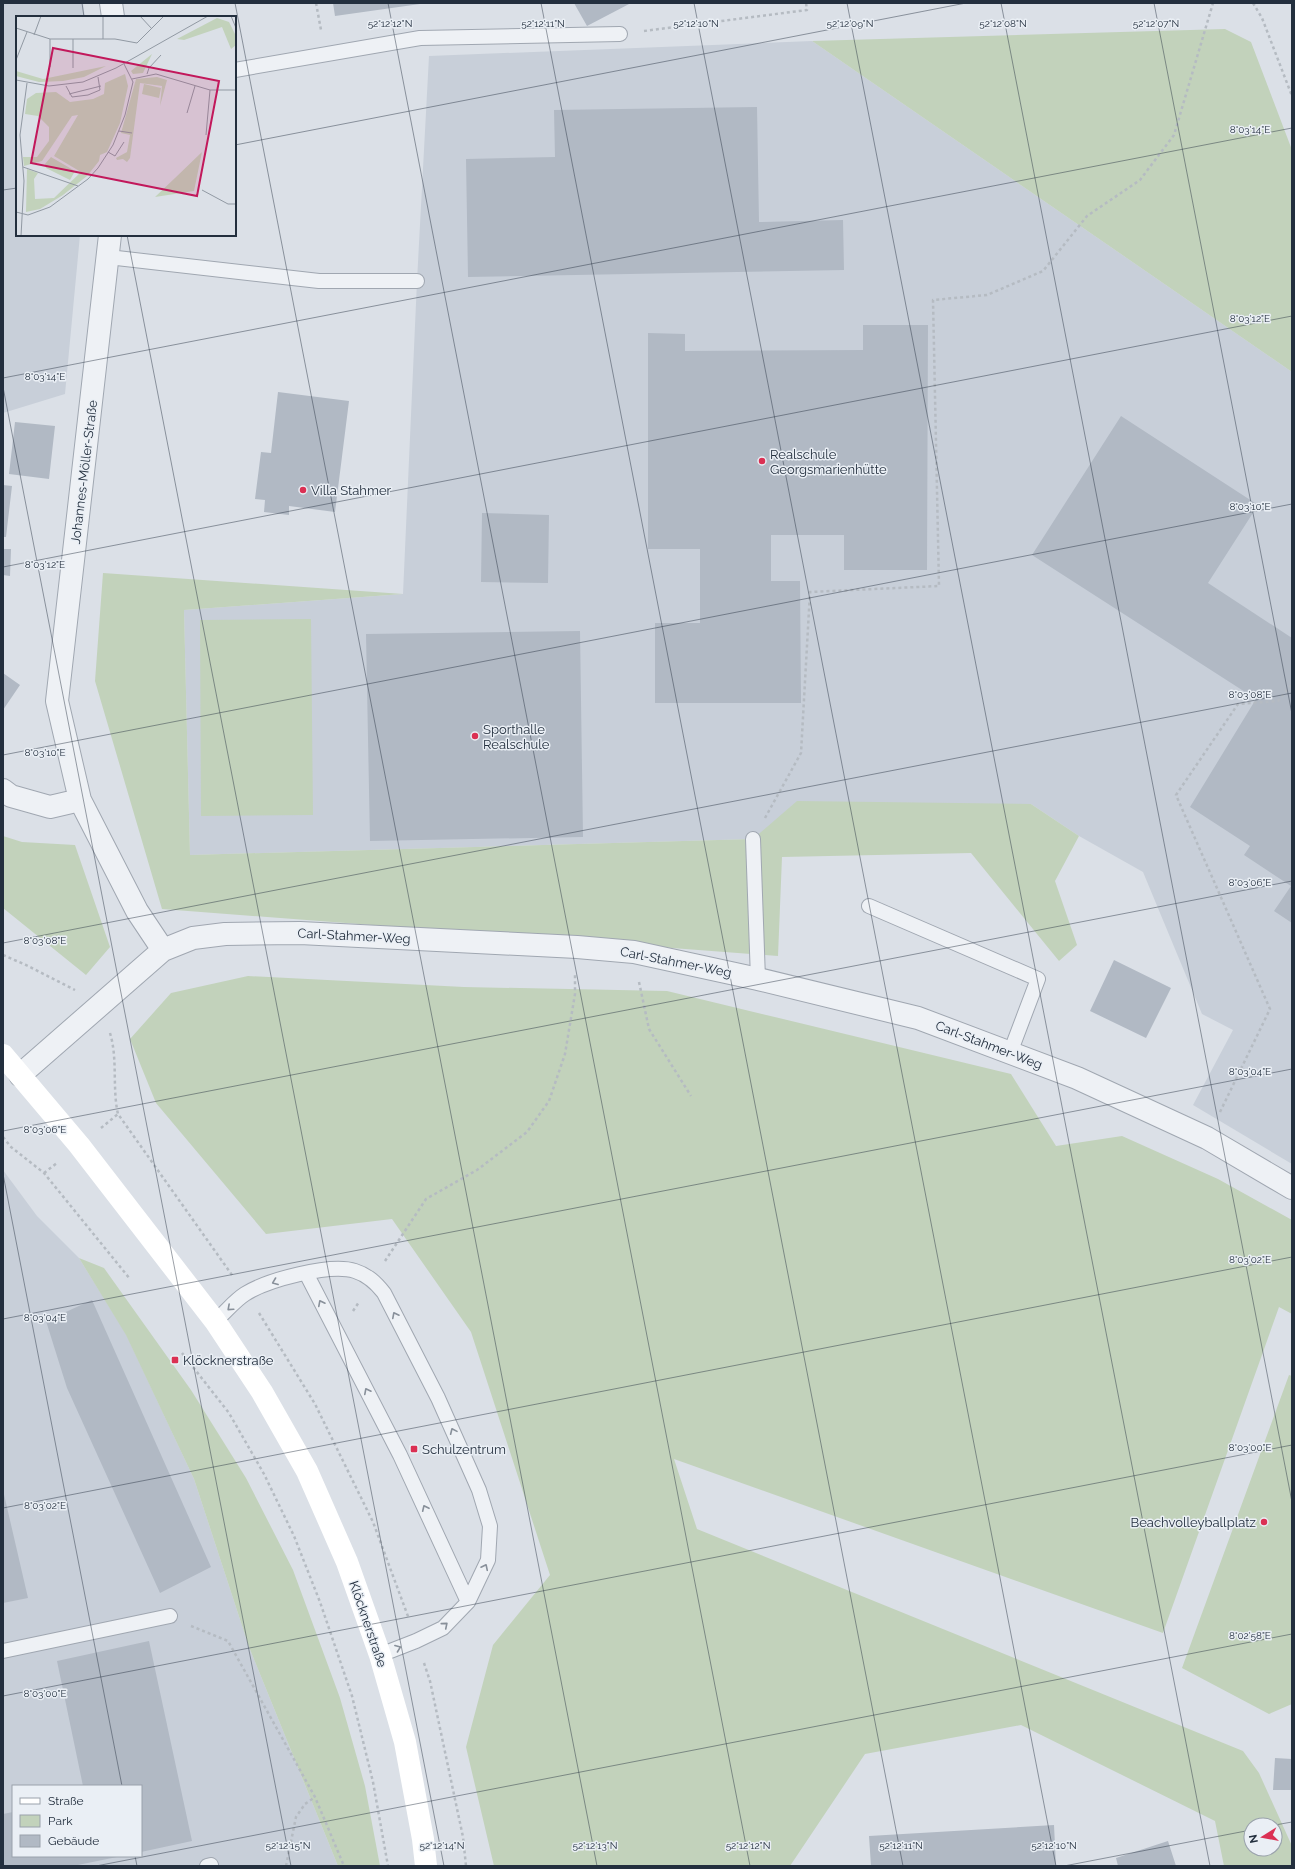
<svg xmlns="http://www.w3.org/2000/svg" width="1295" height="1869" font-family="Raleway,sans-serif">
<style>
.built{fill:#c8cfd9;fill-rule:evenodd}
.green{fill:#c2d2bb;fill-rule:evenodd}
.building{fill:#b1b9c4}
.lines{fill:none;stroke-linecap:round;stroke-linejoin:round}
.service-casing{stroke:#a0a7b1;stroke-width:16}
.minor-casing{stroke:#a0a7b1;stroke-width:24}
.path{stroke:#b5bbc2;stroke-width:2.5;stroke-dasharray:3 3;stroke-linecap:butt}
.service{stroke:#eef1f5;stroke-width:14}
.minor{stroke:#eef1f5;stroke-width:22}
.secondary{stroke:#fff;stroke-width:22}
.oneway{stroke:#88909a}
.ticks{fill:none;stroke:#232f3e;stroke-width:1;stroke-opacity:0.45}
.poi-dot{fill:#db3053;stroke:#eaeff5;stroke-width:1.5}
.labels{text-anchor:middle;dominant-baseline:central;stroke-width:3;stroke-linejoin:round;paint-order:stroke}
.poi-label{font-size:13px;fill:#232f3e;stroke:#eaeff5;text-anchor:start}
.street-label{font-size:13px;fill:#232f3e;stroke:#eaeff5}
.inset-road{fill:none;stroke:#9199a3;stroke-width:1}
.view{fill:#c2185b;fill-opacity:0.15;stroke:#c2185b;stroke-width:2}
.inset-edge{fill:none;stroke:#232f3e;stroke-width:2}
.ticks-label{font-size:10px;text-anchor:middle;fill:#232f3e;stroke:#eaeff5;stroke-width:3;stroke-linejoin:round;paint-order:stroke}
</style>
<rect width="100%" height="100%" fill="#dbe0e7"/>
<path class="built" d="M3,3H83L85,17H17V235H80L65,394L3,413Z
M812,41L1292,372V1164L1193,1105L1233,1030L1202,1014L1143,872L1079,836L1031,804L753,839L190,855L184,610L403,594L417,281L429,56Z
M3,1170L37,1216L79,1258L126,1334L194,1479L249,1647L338,1866H3ZM13,1786H141V1856H13Z"/>
<path class="green" d="M1225,29L1251,42L1292,150V372L812,41Z
M103,573L403,594L184,610L190,855L753,839L797,801L1031,804L1079,836L1055,881L1077,945L1059,961L971,853L782,857L778,956L162,909L95,681Z
M311,619L313,815L201,816L200,620Z
M3,836L22,842L75,845L110,947L86,975L3,908Z
M248,976L464,987L667,991L1011,1074L1056,1146L1122,1136L1218,1179L1292,1220V1314L1279,1307L1163,1633L674,1459L697,1529L1243,1751L1259,1773L1292,1846V1866H1224L1215,1821L1021,1725L865,1754L790,1866H494L466,1747L493,1645L550,1575L471,1332L392,1219L266,1234L156,1103L130,1039L171,993ZM1251,1825H1275V1849H1251Z
M79,1258L104,1268L191,1390L246,1478L293,1570L340,1698L365,1786L380,1866H338L249,1647L194,1479L126,1335Z
M1289,1375L1292,1376V1704L1269,1714L1182,1668Z"/>
<path class="building" d="M333,3H420V4L335,16Z
M574,3H631L587,26Z
M757,107L759,222L843,220L844,270L468,277L466,159L555,157L554,110Z
M863,325H928L927,570H844V535H771V581H800L801,703H655V623H700V549H648V333L685,334V351L863,350Z
M278,392L349,401L335,512L289,506V515L264,512L265,500L255,499L261,452L271,453Z
M1121,416L1258,505L1208,583L1292,638V923L1274,911L1291,886L1244,855L1250,846L1190,807L1256,699L1032,555Z
M15,422L55,426L49,479L9,474Z
M3,485L12,486L6,537H3Z
M482,513L549,515L548,583L481,582Z
M3,549H11L10,576L3,575Z
M580,631L583,837L370,841L366,634Z
M3,673L20,685L3,710Z
M1114,960L1171,988L1146,1038L1090,1011Z
M92,1300L211,1567L160,1593L67,1388L46,1321Z
M3,1490L28,1598L3,1603Z
M149,1641L192,1841L141,1852V1786H83L57,1661Z
M1275,1758L1292,1759V1790H1273Z
M13,1812V1856L117,1857L73,1866H3V1814Z
M1054,1825L1056,1866H871L869,1836Z
M1168,1841L1176,1866H1118L1116,1858Z"/>
<g class="lines">
<g class="service-casing">
<path id="service" d="M235,70L420,38L620,34
M108,257L319,281H417
M753,839L758,979
M869,906L1038,979L1010,1053
M306,1273L400,1455L468,1602
M215,1321C225,1313 234,1301 245,1294C267,1280 330,1263 355,1271C368,1275 376,1283 384,1293L438,1398L479,1490L490,1526L488,1560L468,1602L443,1628L416,1641L380,1655
M3,1651L170,1616
M207,1866L211,1865"/>
</g>
<g class="minor-casing">
<path id="minor" d="M111,3L113,17
M110,235L57,701L80,800L137,911L163,950
M3,790L11,796L50,807L80,800
M20,1075L163,950L193,938L225,934L300,933L577,947L634,952L758,979L918,1018L1077,1078L1207,1138L1292,1188"/>
</g>
<path class="path" d="M316,3L321,30
M1253,3L1262,18L1292,96
M644,31L807,10L806,3
M765,818L801,753L810,592L939,586L933,300L987,295L1043,271L1087,216L1140,180L1174,135L1213,3
M3,955L26,965L75,990
M639,982L649,1029L691,1096
M110,1033C118,1059 112,1088 118,1114L232,1275
M1220,1112L1270,1009L1176,795L1238,704L1278,701L1292,684
M101,1128L118,1114
M3,1137L11,1147L44,1173L130,1279
M44,1173L57,1163
M385,1261L426,1199L477,1170L527,1132L549,1101L565,1054L575,994V975
M353,1311L359,1302
M259,1313L315,1404L373,1522L409,1619
M182,1353L229,1413L264,1474L294,1536L320,1602L352,1696L373,1782L388,1866
M191,1626L228,1641L315,1797L344,1866
M424,1663L430,1681L463,1837L466,1866
M286,1866L296,1817L305,1804L315,1797"/>
<use href="#service" class="service"/>
<use href="#minor" class="minor"/>
<path class="secondary" d="M3,1055L79,1145L215,1321L262,1392L307,1471L347,1562L380,1655L405,1742L423,1839L426,1866"/>
</g>
<defs><path id="oneway-chevron" d="M-2-3.5L2.5 0L-2 3.5" fill="none" stroke-width="1.6" stroke-linecap="round" stroke-linejoin="round"/></defs>
<g class="oneway">
<use href="#oneway-chevron" transform="translate(275 1282) rotate(159)"/>
<use href="#oneway-chevron" transform="translate(321 1303) rotate(-117)"/>
<use href="#oneway-chevron" transform="translate(230 1308) rotate(138)"/>
<use href="#oneway-chevron" transform="translate(395 1315) rotate(-117)"/>
<use href="#oneway-chevron" transform="translate(367 1391) rotate(-117)"/>
<use href="#oneway-chevron" transform="translate(453 1431) rotate(-114)"/>
<use href="#oneway-chevron" transform="translate(425 1508) rotate(-115)"/>
<use href="#oneway-chevron" transform="translate(485 1567) rotate(-64)"/>
<use href="#oneway-chevron" transform="translate(445 1625) rotate(-40)"/>
<use href="#oneway-chevron" transform="translate(398 1648) rotate(-21)"/>
</g>
<path class="ticks" d="M82,3L84,17M235,3L597,1866M388,3L750,1866M541,3L903,1866M694,3L1056,1866M847,3L1210,1866M1001,3L1292,1502M1154,3L1292,714M235,145L966,3M3,190L17,188M127,235L444,1866M3,378L1292,128M3,387L291,1866M3,567L1292,316M3,755L1292,504M3,943L1292,693M3,1131L1292,881M3,1174L122,1786M3,1319L1292,1069M3,1508L1292,1257M3,1696L1292,1445M1275,1825L1292,1822M135,1856L137,1866M96,1866L1292,1634M1064,1866L1251,1830"/>
<g class="poi-dot">
<circle cx="762" cy="461" r="4"/>
<circle cx="303" cy="490" r="4"/>
<circle cx="475" cy="736" r="4"/>
<rect x="171" y="1356" width="8" height="8" rx="2"/>
<rect x="410" y="1445" width="8" height="8" rx="2"/>
<circle cx="1264" cy="1522" r="4"/>
</g>
<g class="labels">
<g class="poi-label">
<text x="770" y="454">Realschule<tspan x="770" dy="15">Georgsmarienhütte</tspan></text>
<text x="311" y="490">Villa Stahmer</text>
<text x="483" y="729">Sporthalle<tspan x="483" dy="15">Realschule</tspan></text>
<text x="183" y="1360">Klöcknerstraße</text>
<text x="422" y="1449">Schulzentrum</text>
<text x="1256" y="1522" text-anchor="end">Beachvolleyballplatz</text>
</g>
<g class="street-label">
<text transform="translate(84 472) rotate(-83)">Johannes-Möller-Straße</text>
<text transform="translate(354 936) rotate(3)">Carl-Stahmer-Weg</text>
<text transform="translate(676 962) rotate(11)">Carl-Stahmer-Weg</text>
<text transform="translate(989 1045) rotate(21)">Carl-Stahmer-Weg</text>
<text transform="translate(368 1624) rotate(71)">Klöcknerstraße</text>
</g>
</g>
<g transform="translate(16 16)">
<rect width="220" height="220" fill="#dbe0e7"/>
<path d="M201,2L213,6L220,20V29L215,33L206,11L168,24L161,23ZM136,38L127,57L117,58L115,55ZM90,50L68,61L47,65L23,66L0,60V55L27,63ZM109,58L112,70L104,107L91,136L84,139L83,145L71,160L47,179L24,193L10,196L11,153L22,157L18,163L19,183L38,182L65,156L38,140L62,99L56,100L26,145L8,150L7,141H21L33,125V111L22,100L9,98L11,83L20,77L40,76L54,86L77,83L88,78L89,67ZM141,61L151,64L144,90L146,70L124,67L114,142L111,146L107,143L101,144L100,142L111,136L114,119L105,117L120,63ZM128,68L145,72L143,82L126,78ZM186,136L178,175L139,181L159,162ZM35,141L59,155L54,164L30,152L29,148Z" fill="#c2d2bb"/>
<path class="inset-road" d="M124,0L136,13M215,0L220,12M0,12L34,23H99L121,27L148,0M18,19L25,0M34,23V51M57,23V52M87,23V0M0,44L11,16M131,58L133,52L145,39M116,63L140,58L194,74H220M0,64L33,70L67,66L100,52L192,0M50,70L56,81L72,79L84,74L82,61M53,78L85,70M171,97L179,70M103,115L116,117M190,119L194,74M92,136L99,140L108,126M7,151L62,170M186,174L212,188H220M0,196L12,199L34,191L72,163L82,152L97,129L109,99L117,66L108,48M5,220L8,165L4,119L11,67"/>
<path class="view" d="M37,32L203,65L181,180L15,147Z"/>
<rect width="220" height="220" class="inset-edge"/>
</g>
<g class="ticks-label">
<text x="390" y="27">52°12'12"N</text>
<text x="543" y="27">52°12'11"N</text>
<text x="696" y="27">52°12'10"N</text>
<text x="850" y="27">52°12'09"N</text>
<text x="1156" y="27">52°12'07"N</text>
<text x="1003" y="27">52°12'08"N</text>
<text x="1250" y="133">8°03'14"E</text>
<text x="1250" y="322">8°03'12"E</text>
<text x="45" y="380">8°03'14"E</text>
<text x="1250" y="510">8°03'10"E</text>
<text x="45" y="568">8°03'12"E</text>
<text x="1250" y="698">8°03'08"E</text>
<text x="45" y="756">8°03'10"E</text>
<text x="1250" y="886">8°03'06"E</text>
<text x="45" y="944">8°03'08"E</text>
<text x="1250" y="1075">8°03'04"E</text>
<text x="45" y="1133">8°03'06"E</text>
<text x="1250" y="1263">8°03'02"E</text>
<text x="45" y="1321">8°03'04"E</text>
<text x="1250" y="1451">8°03'00"E</text>
<text x="45" y="1509">8°03'02"E</text>
<text x="1250" y="1639">8°02'58"E</text>
<text x="45" y="1697">8°03'00"E</text>
<text x="288" y="1849">52°12'15"N</text>
<text x="442" y="1849">52°12'14"N</text>
<text x="595" y="1849">52°12'13"N</text>
<text x="748" y="1849">52°12'12"N</text>
<text x="901" y="1849">52°12'11"N</text>
<text x="1054" y="1849">52°12'10"N</text>
</g>
<rect width="1295" height="1869" fill="none" stroke="#232f3e" stroke-width="8"/>
<rect x="12" y="1785" width="130" height="72" fill="#eaeff5" stroke="#9aa2ac"/>
<rect x="20" y="1798" width="20" height="6" fill="#ffffff" stroke="#9aa2ac"/>
<text x="48" y="1805" font-size="12" fill="#232f3e">Straße</text>
<rect x="20" y="1815" width="20" height="12" fill="#c2d2bb" stroke="#9aa2ac"/>
<text x="48" y="1825" font-size="12" fill="#232f3e">Park</text>
<rect x="20" y="1835" width="20" height="12" fill="#b1b9c4" stroke="#9aa2ac"/>
<text x="48" y="1845" font-size="12" fill="#232f3e">Gebäude</text>
<g transform="translate(1263 1837) rotate(259)"><circle r="19" fill="#eaeff5" stroke="#9aa2ac"/>
<path d="M0-3L7 15L0 10L-7 15Z" fill="#db3053"/>
<text y="-6" font-size="11" font-weight="bold" text-anchor="middle" fill="#232f3e">N</text>
</g>
</svg>
